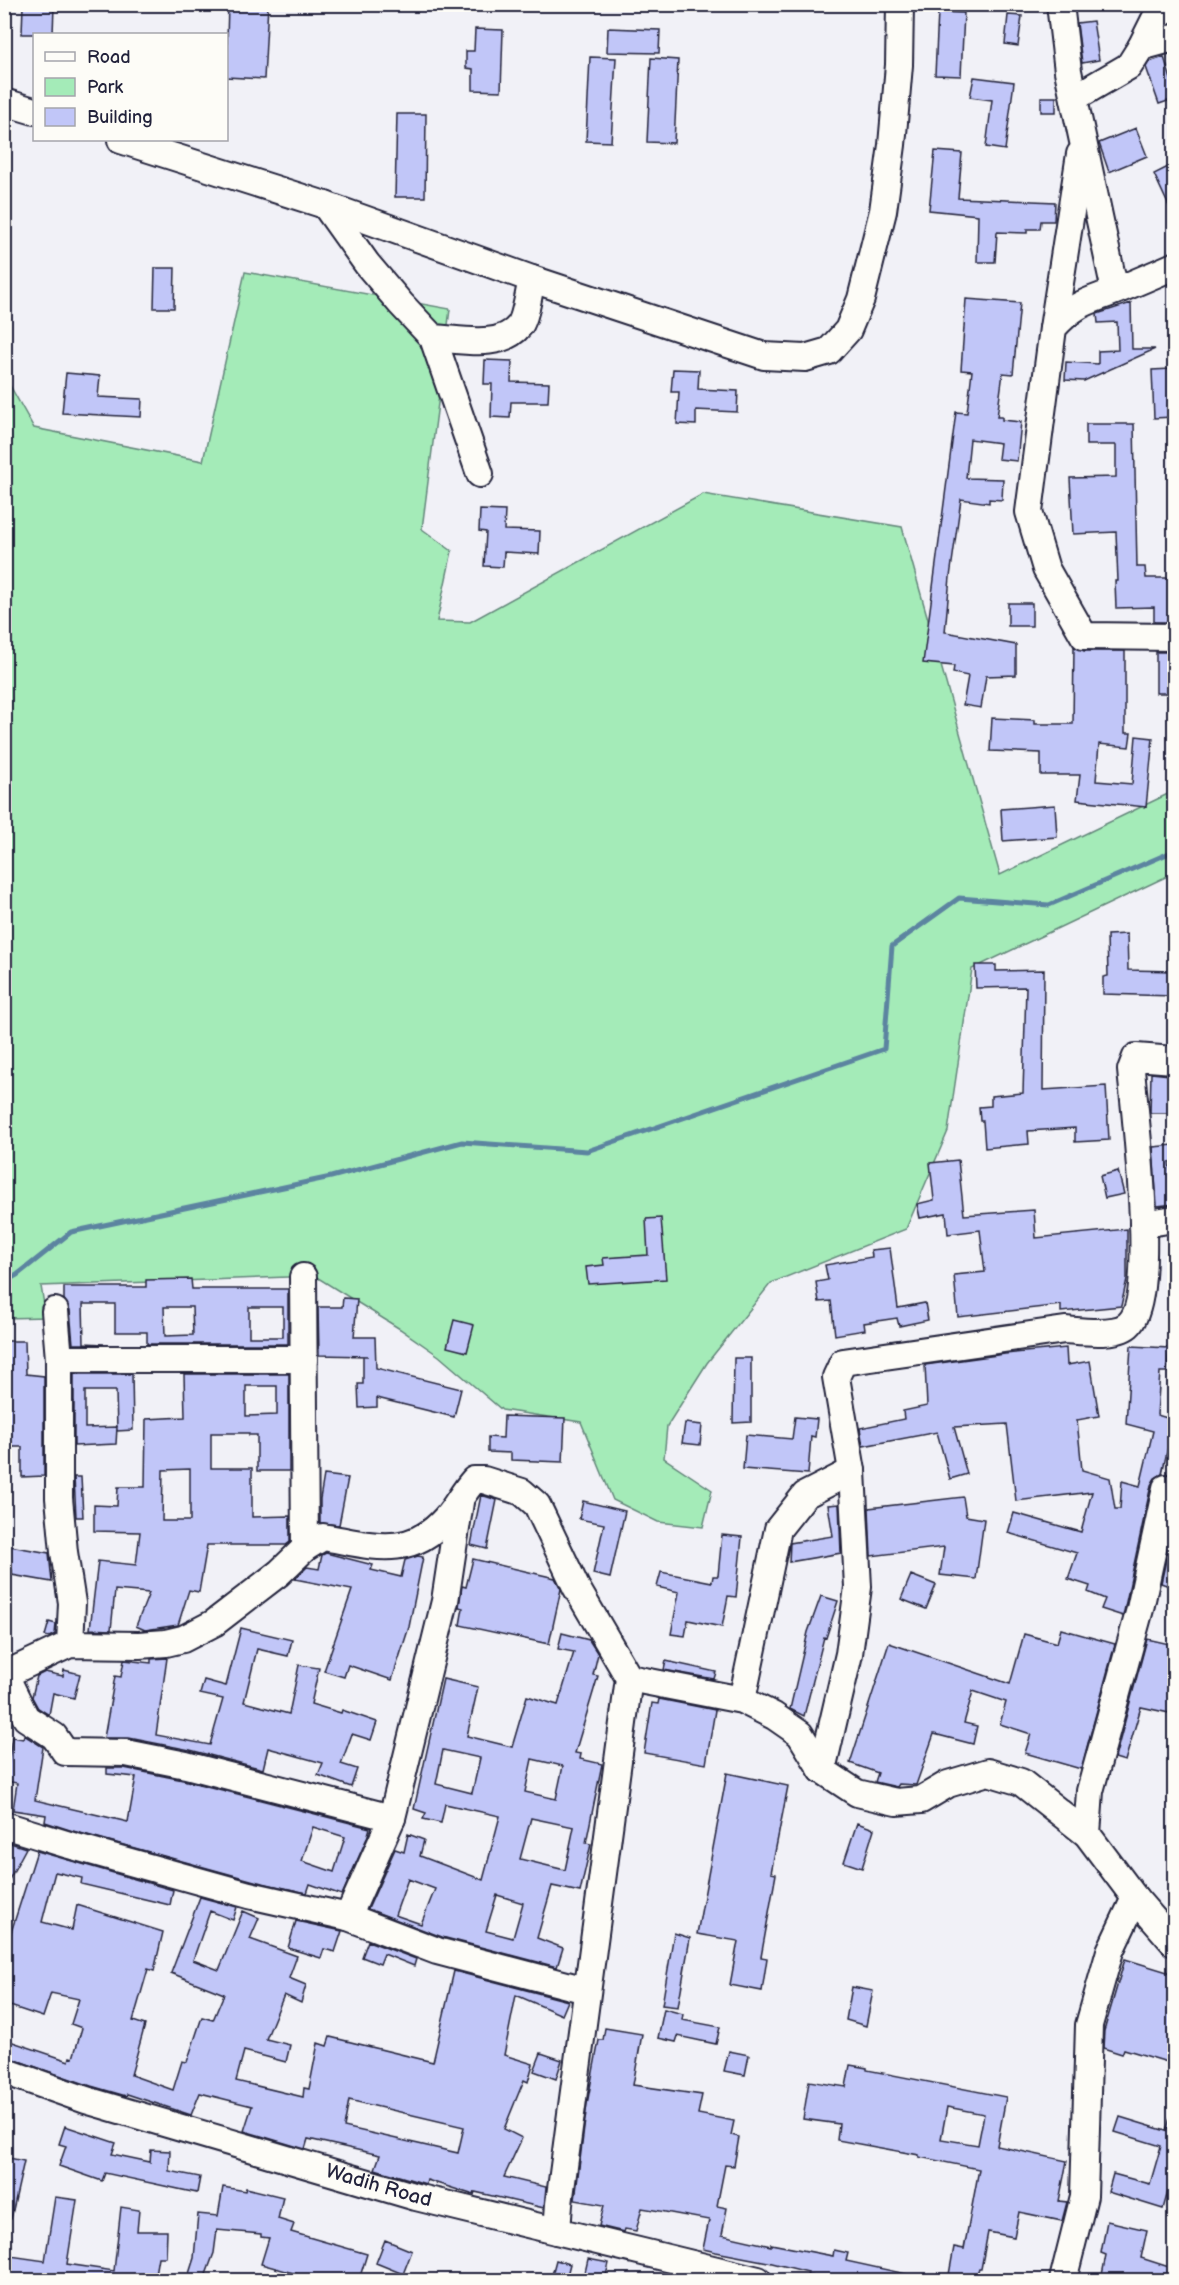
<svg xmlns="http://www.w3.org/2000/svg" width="1179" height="2285" font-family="'Balsamiq Sans',sans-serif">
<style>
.green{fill:#a4ebb8;stroke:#63867a;stroke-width:1.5}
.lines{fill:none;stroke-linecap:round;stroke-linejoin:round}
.stream{stroke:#5c84a0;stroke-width:5}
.building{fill:#c1c6f8;stroke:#22223b;stroke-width:1.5;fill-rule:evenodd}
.minor-casing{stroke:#22223b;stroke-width:30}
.minor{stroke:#fdfcf7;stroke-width:26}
.labels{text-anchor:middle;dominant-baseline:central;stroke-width:5;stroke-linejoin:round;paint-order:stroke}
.street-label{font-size:20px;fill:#22223b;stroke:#fdfcf7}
</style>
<rect width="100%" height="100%" fill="#f1f1f7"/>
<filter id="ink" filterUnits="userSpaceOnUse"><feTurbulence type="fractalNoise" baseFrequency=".0167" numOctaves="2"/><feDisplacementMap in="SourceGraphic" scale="12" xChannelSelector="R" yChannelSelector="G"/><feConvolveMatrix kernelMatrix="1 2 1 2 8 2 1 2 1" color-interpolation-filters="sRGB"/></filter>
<g filter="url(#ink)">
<path class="green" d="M245,272L450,309L422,529L452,551L437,621L470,622L703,494L902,527L1000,875L1174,791V873L972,969L948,1131L906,1229L771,1283L707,1363L667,1426L664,1458L712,1490L703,1527L658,1522L613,1500L581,1422L502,1410L439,1356L400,1329L315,1276L41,1286L46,1317L5,1318L4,375L34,428L203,461Z"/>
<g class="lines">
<path class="stream" d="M4,1282L17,1275L71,1232L331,1177L462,1142L587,1151L884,1049L892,946L959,898L1049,905L1174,851"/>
</g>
<path class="building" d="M228,4H268L264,79L226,77Z
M23,5L54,6L53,34H22Z
M938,12L964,13L961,76L935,75Z
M1008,15L1022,16L1018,46L1005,44Z
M1093,21L1099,60L1082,63L1077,23Z
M608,28L660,30L659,53L607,52Z
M475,29L503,30L501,91L473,90V69L466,68V51H474Z
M590,57L616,58L611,142L586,141Z
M1164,57L1174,89V99L1159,104L1146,67L1149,62Z
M651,58L678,60L674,143L647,142Z
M974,77L1014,82L1005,150L986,147L992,100L970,97Z
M1041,97H1056V112H1041Z
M397,114H426L425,197H395Z
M1136,128L1147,156L1109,172L1099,143Z
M935,151L962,153L958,198L1055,202L1054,221H1041L1040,229H1027V233L997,232L995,262H977L978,215L929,210Z
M1174,164V217L1154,174Z
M155,268H175L174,308H154Z
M966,299L1020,303L1013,374L1003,373L997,417H1002V420L1021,422L1017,461L998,459L1000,443L970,439L966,478L1003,479L1002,500L989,499V503L961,499L950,577L945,632L1016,645V675L986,676L981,708L963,705L968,676L953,673L954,666L923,663L956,412L967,413L972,371L961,370Z
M1131,303L1132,349H1155L1084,381L1065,380L1066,362L1098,364V351L1118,350L1117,322L1098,323L1097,314Z
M485,360L512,361L511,382L549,383L548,402H511L510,418L491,417L492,384H484Z
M673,369L699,370L698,389L738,391L737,412L696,410V425L677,424L679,392H671Z
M1171,369L1173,417L1154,418L1152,370Z
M66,373L100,376L98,397L142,399L141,417L62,413Z
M1086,424H1134L1137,567H1145L1146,578H1174V622H1154V607L1116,608L1115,581H1118L1116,532L1073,534L1070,478L1116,477V445H1086Z
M480,510L505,511L504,530L540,531L539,554L504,552L503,567L484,566L486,532L479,531Z
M1008,603H1032V626H1008Z
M1074,646L1084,651H1125V733H1131L1129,747L1099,744L1096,781L1132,784L1136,736L1153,738L1146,807L1077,800L1080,775H1041V753L990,751L992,718L1035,720V724H1073Z
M1156,652H1174V693H1156Z
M1055,805L1057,837L1003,841L1001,809Z
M1127,934L1128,970L1174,971V996L1103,994V977L1108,976L1107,935Z
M975,965H996V971L1044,970L1043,1090L1106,1086L1109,1140L1075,1142V1128L1028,1131L1029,1144L985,1148L983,1121H980L979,1107L991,1106V1096L1023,1093L1026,987L976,988Z
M1151,1073L1170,1075L1169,1113H1150Z
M1174,1145V1161L1169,1162L1172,1191H1174V1204L1157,1206L1153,1147Z
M958,1160L964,1215L1034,1210L1036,1238L1127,1229V1279L1121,1306L1061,1312V1305L958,1317L954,1275L985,1272L980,1230L948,1234L946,1213L920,1218L917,1204L934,1200L930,1163Z
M1118,1171L1124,1194L1105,1198L1100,1176Z
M661,1218L666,1279L588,1284L586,1267L604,1265L603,1258L648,1255L646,1219Z
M890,1248L898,1308L925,1303L928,1320L899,1326L897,1318L864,1323L865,1330L835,1335L831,1301L819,1302L816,1282L828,1280L825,1265L872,1257L871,1250Z
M191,1279L192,1289H288V1344H147V1332H115V1304H83L84,1343L104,1344H73L70,1310L64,1299V1287H146V1280ZM164,1307H192L193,1335L165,1336ZM249,1307H283V1337H249Z
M343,1298L357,1299L354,1337H375L376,1368L461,1389L454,1417L377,1398V1407L359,1408L358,1384H363V1356H368L319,1355L318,1307H342Z
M454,1320L474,1325L467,1352L447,1347Z
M4,1341H25L26,1374L44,1376V1476L22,1477V1447H4Z
M1131,1346L1169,1348L1167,1372H1160L1157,1415L1174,1420L1162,1474L1155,1478L1151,1485L1123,1616L1101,1609L1105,1599L1088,1592L1090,1586L1068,1579L1077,1553L1008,1533L1014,1513L1081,1532L1092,1492L1016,1501L1007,1424L954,1427L967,1474L950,1479L937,1432L863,1446L860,1428L904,1419L903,1411L927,1406L925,1365L1005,1354L1066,1348L1067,1365L1090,1361L1099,1416L1077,1420L1082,1470L1110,1478L1115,1509H1120L1122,1481L1140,1486L1153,1431L1126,1424Z
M734,1358H751V1422L733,1423Z
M74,1374H132L133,1430L117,1431L116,1391H85V1428L117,1427L116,1444L74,1446Z
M184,1374H289V1471H257V1435H249V1433H211V1468H252V1517L290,1516V1542L286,1545H207L199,1592L189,1590L178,1625L145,1630L136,1626L149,1593L115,1590L111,1630L90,1629L98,1561L136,1565L140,1532L94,1531V1505L117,1506L118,1487H145L146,1419L185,1417ZM246,1386H277V1415L246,1416ZM190,1469V1521H162L163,1470Z
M504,1416L565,1418L563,1462L511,1460V1453L488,1452V1437L503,1438Z
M795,1417L817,1419L815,1437L811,1436L808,1474L743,1469L746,1435L792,1439Z
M685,1423L702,1425L700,1445L682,1443Z
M324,1475L348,1478L339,1525L320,1523V1499Z
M74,1477H81L83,1517H76Z
M481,1495L497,1500L487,1549L471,1545Z
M963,1497L966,1516L984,1519L976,1579L940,1575L944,1547L871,1556L869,1508Z
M583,1501L625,1511L610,1578L593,1574L604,1524L579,1519Z
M839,1504L841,1553L789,1562L790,1543L833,1536L828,1505Z
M722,1535L742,1537L736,1597L728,1596L722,1627L688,1620L685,1636L671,1634L679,1592L657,1587L661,1572L712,1582L713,1576H718Z
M4,1545L49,1553L52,1582L12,1575V1570L4,1568Z
M1168,1551L1174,1553V1588L1161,1583Z
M326,1553L373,1565L371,1570L401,1577L405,1560L418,1556L423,1557L409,1627L392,1680L348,1665L344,1677L324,1671L352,1590L295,1579L307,1567L319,1569L322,1555Z
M473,1559L555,1578L561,1589L549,1644L460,1625L463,1608L459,1607L462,1586L466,1587Z
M911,1575L936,1585L926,1609L901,1599Z
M821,1596L838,1601L826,1638L824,1637L804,1716L790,1709L808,1632Z
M49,1622L56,1624L55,1634L49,1637L45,1636Z
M241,1628L292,1640L288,1656L257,1649L244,1702L289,1714L299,1665L319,1668L311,1704L341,1713L342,1710L377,1722L371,1740L352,1734L341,1764L357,1769L351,1787L318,1775L323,1763L268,1748L263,1769L190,1750L129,1738H104L115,1676L121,1677L124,1660L151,1663V1659L167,1658L156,1735L210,1745L223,1699L200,1694L204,1680L226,1686Z
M1061,1629L1115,1644L1081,1769L1025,1753L1031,1734L1000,1724L1006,1702L973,1691L964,1723L977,1726L973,1744L934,1734L916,1785L899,1784L897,1787L875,1782L878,1773L850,1763L889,1643L1010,1684L1024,1634L1057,1643Z
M562,1633L589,1640L598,1654L593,1675L598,1676L575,1753L581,1754L580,1759L602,1764L586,1843L591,1844L580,1892L552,1886L537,1938L563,1948L557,1967L442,1937L368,1909L395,1849L404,1852L408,1834L424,1840L420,1856L483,1880L500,1816L445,1804L441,1823L423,1819L426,1813L414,1809L443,1679L478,1687L467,1736L512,1747L527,1696L558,1705L574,1652L558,1649ZM443,1750L480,1758L472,1793L436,1784ZM532,1759L563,1766L556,1799L525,1792ZM531,1818L574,1827L565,1870L520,1859ZM408,1879L435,1889L421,1924L395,1915ZM497,1895L523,1903L513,1938L486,1931Z
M1147,1639L1174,1645V1714L1141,1707L1125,1761L1115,1758Z
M666,1661L716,1672L714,1679L664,1670Z
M64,1670L80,1674L74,1698L53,1693L49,1715L38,1708L32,1697L37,1676L45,1672L63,1676Z
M659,1699L715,1710L706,1764L644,1753L652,1703L658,1704Z
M24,1735L43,1747L35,1800L128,1822L136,1777L107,1774V1768H124L183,1780L370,1828L367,1838L342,1895L310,1884L307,1893L258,1882L73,1831L45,1822L46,1815L13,1810L17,1783L6,1781L12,1737L23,1739ZM313,1827L345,1837L334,1872L302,1861Z
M727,1773L788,1786L771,1873L776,1874L761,1957L767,1958L762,1991L730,1985L738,1941L697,1934Z
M857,1823L874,1829L862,1868L844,1862Z
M4,1841L26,1848L4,1889Z
M37,1851L173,1890L170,1905L81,1884L82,1878L55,1872L42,1922L72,1930L77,1905L163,1932L154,1971L148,1969L133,2021L145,2025L131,2075L173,2090L182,2061L187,2062L202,2017L213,2020L224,1994L171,1973L200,1897L237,1907L233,1920L210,1911L193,1960L219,1970L243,1911L259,1918L250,1939L297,1956L289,1978L306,1985L301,2003L284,1995L266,2039L290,2045L286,2062L244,2051L236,2081L303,2097L304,2088L309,2089L318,2043L327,2046L330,2037L433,2062L454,1971L568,2001L562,2015L516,1995L504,2055L533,2064L528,2082L524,2080L504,2129L522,2138L504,2177L546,2187L544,2208L475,2192L474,2195L427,2180L426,2184L375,2169L380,2155L308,2139L305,2149L244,2131L252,2106L200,2093L191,2115L127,2094L126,2096L91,2086L4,2056V2039L69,2061L70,2057L73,2058L82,2028L71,2024L79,1999L51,1993L43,2017L4,2004V1954ZM349,2100L464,2127L458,2153L344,2127Z
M296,1921L342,1931L335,1952L324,1949L321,1958L288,1948Z
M674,1933L690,1938L678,2007L662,2005Z
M368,1941L416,1959L414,1966L384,1954L380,1964L362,1957Z
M1125,1959L1174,1974V2064L1124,2049L1122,2054L1103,2048L1104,2031Z
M852,1987L873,1991L866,2026L846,2020Z
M664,2009L683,2014L682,2020L720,2027L716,2044L678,2036L676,2042L658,2038Z
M605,2028L642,2034L633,2085L702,2095L698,2114L734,2121L731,2135L739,2137L734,2166L725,2165L717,2206L727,2208L722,2235L771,2246V2244L833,2256L834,2250L848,2253L846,2261L906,2274L905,2280H835L807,2275L808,2272L768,2262L716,2252L703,2249L709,2220L660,2211L642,2208L636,2231L625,2229L624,2232L599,2226L604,2205L575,2200L587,2104L599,2040H603Z
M729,2051L749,2055L745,2075L724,2071Z
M541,2053L562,2060L556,2079L534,2071Z
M850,2065L867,2068V2070L1006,2097L997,2146L1067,2161L1059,2201L1067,2202L1062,2221L1019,2212L1014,2237L988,2232L981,2269H979L975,2280H948L954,2247L964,2249L979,2169L919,2157V2155L837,2140L839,2124L803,2119L809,2081L846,2087ZM947,2107L984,2114L978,2145L941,2139Z
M1171,2115H1174V2171L1163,2209L1108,2192L1113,2174L1150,2184L1161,2146L1115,2132L1120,2117L1166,2131Z
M65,2126L116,2143L112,2154L150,2162L151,2150L170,2151L169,2171L200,2177L197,2193L105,2173L102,2181L59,2166L66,2146L59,2144Z
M4,2157L24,2161L11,2219L4,2218Z
M223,2187L245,2191L246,2188L283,2197L278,2219L294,2224L291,2232L367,2254L359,2280H318L261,2264L269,2238L261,2237V2234L217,2230L214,2253L204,2280H187L194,2258L198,2214L218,2216Z
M55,2197L77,2200L67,2264L114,2271L121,2207L139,2210L137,2231H167L166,2257H158L154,2280H4V2255L45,2261Z
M1107,2221L1147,2230L1141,2258L1172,2268L1168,2280H1101L1106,2255L1101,2253Z
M385,2240L412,2251L403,2274L376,2263Z
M588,2259L609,2263L605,2280L584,2277Z
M556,2260L570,2264L566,2279L552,2275Z"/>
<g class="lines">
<g class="minor-casing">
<g id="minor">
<path d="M1060,4L1068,71L1115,291"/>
<path d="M1141,47L1155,19L1173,4"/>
<path d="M1074,98L1129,66L1141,47L1174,38"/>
<path d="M4,102L34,111"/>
<path d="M121,140L325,205L532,279L764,356L805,358L829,351L848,330L861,299L883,211L892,145L899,65L900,4"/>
<path d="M325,205L367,264L401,304L433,338L480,474"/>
<path d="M1174,266C1156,274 1137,282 1118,290C1088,302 1076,302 1053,328L1029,512L1046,569L1084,636L1174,637"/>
<path d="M1053,328L1080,154"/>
<path d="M433,338C460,339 501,350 520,325C526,316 529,291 532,279"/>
<path d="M1143,1224L1174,1219"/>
<path d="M303,1277L305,1548"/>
<path d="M55,1311L59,1359V1498L64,1552L72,1603L70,1644"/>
<path d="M59,1359H304"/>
<path d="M4,1675L70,1644L139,1645L166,1643L183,1639L214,1623L279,1573L305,1548L323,1537C371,1545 409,1560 446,1518C456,1507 463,1492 474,1480H484L522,1492L537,1505L576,1587L629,1678L559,2204L557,2231"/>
<path d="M5,1675L26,1718L54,1736L65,1752L126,1753L186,1765L392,1818"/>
<path d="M629,1678L742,1700L774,1716L800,1734L822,1770L857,1793L896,1802L921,1800L948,1784L988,1772L1021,1782L1087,1834L1135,1898L1174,1943"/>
<path d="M742,1700L778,1529L805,1495L852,1471"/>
<path d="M822,1770L849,1654L858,1587L852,1471L836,1377L843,1362L1065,1330C1080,1331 1115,1336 1128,1325C1158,1299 1135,1113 1131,1070L1136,1057L1174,1060"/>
<path d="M4,1825L69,1845L249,1895L348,1917L437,1951L586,1990"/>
<path d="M1087,1834L1090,1791L1140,1609L1166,1488"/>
<path d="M348,1917L392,1818L445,1601L460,1502"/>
<path id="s1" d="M4,2071L86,2100L416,2197L758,2280"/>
<path d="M1063,2280L1084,2196L1089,2025L1110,1951L1135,1898"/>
</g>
</g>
<use href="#minor" class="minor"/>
</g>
</g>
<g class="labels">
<g class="street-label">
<text stroke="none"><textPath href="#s1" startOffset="392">Wadih Road</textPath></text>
</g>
</g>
<rect width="1179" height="2285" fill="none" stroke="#fdfcf7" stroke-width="24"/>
<rect x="12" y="12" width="1155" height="2261" fill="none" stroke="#22223b" stroke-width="2" filter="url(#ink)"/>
<rect x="33" y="33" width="195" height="108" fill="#fdfcf7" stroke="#a5a5ac" stroke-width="1.5"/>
<rect x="45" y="52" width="30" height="9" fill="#fdfcf7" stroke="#a5a5ac" stroke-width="1.5"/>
<text x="87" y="63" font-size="18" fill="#22223b">Road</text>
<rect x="45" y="78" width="30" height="18" fill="#a4ebb8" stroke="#a5a5ac" stroke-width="1.5"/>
<text x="87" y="93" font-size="18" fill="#22223b">Park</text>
<rect x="45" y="108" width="30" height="18" fill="#c1c6f8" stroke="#a5a5ac" stroke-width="1.5"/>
<text x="87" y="123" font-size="18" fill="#22223b">Building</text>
</svg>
